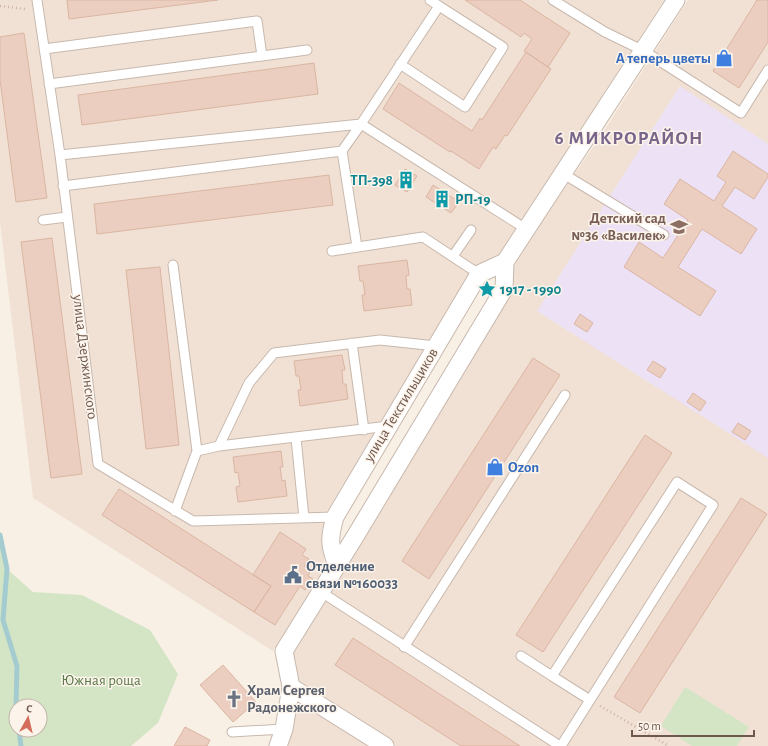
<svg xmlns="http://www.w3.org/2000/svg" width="768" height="746" font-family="'Alegreya Sans',sans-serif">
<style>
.residential{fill:#f0e1d4}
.education{fill:#ede2f5}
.green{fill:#d4e5c5;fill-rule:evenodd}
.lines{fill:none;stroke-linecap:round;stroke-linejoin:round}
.stream{stroke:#a4ccd0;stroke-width:5}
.building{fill:#ebcec0;stroke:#dbb5a2}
.service-casing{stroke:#c8b8ad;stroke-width:11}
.minor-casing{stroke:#c8b8ad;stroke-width:19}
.path{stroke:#cfb2a4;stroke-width:2.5;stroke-dasharray:1 3;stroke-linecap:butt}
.service{stroke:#fff;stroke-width:9}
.minor{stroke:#fff;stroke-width:17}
.labels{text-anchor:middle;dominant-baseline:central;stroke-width:3;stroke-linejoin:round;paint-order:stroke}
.shop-label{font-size:15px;font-weight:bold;fill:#366cbe;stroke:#fcf4eb;text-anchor:end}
.culture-label{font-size:15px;font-weight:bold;fill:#0d838f;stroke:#fcf4eb;text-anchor:start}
.education-label{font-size:15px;font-weight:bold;fill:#785e54;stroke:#fcf4eb;text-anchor:end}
.street-label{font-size:15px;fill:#6e574d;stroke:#fcf4eb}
.service-label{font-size:15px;font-weight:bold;fill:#4e5e75;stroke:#fcf4eb;text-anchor:start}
.park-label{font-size:15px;fill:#5b794a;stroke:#fcf4eb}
.worship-label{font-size:15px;font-weight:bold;fill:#5b616d;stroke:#fcf4eb;text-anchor:start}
.district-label{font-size:19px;font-weight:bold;letter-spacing:1px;fill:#7b668b;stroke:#fcf4eb}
</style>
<rect width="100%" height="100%" fill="#f9f0e5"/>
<path class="residential" d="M0,0H664L498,257L472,270L324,516V570L273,651L33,498L0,222Z
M688,0H768V746H396L296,683L292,654L511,293L513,268L542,221L598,140Z
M306,706L373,746H282L297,710L301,707Z"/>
<path class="education" d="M680,86L768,144V458L537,311Z"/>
<path class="green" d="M0,535L7,569L33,592L82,595L150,630L178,674L158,723L131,746H0ZM16,706H40V730H16Z
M685,687L749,727L737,746H692L661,726Z"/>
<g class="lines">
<path class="stream" d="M0,535L7,569L3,620L17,666L16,706
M19,730L21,746"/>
</g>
<path class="building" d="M67,0H218L69,19Z
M465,0H520L570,33L548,67L524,51L532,39L524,33L521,37Z
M757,0H768V42L739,88L713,71Z
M24,33L47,198L16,202L0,80V37Z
M526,52L551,69L507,136L505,135L496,149L493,147L479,169L451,151L450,152L383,109L399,83L472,131L480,118L482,120Z
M314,63L318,94L82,125L78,95Z
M733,151L768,174V177L754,199L735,187L722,206L757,229L741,254L702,229L678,267L716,291L700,316L624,267L639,242L663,258L688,220L664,204L680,179L714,201L726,182L717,176Z
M405,169L417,176L407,192L395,185Z
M329,175L333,205L97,234L94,204Z
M433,185L459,202L451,213L426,197Z
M52,238L82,474L51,478L21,242Z
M407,260L409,275L406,276L407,289H410L412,305L364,311L362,295H365L363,281H360L358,266Z
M160,267L179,445L146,449L126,270Z
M580,314L593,323L587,332L574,324Z
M342,355L345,370H342L343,384H346L348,399L300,406L298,390H301L299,376H296L294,361Z
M533,358L560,375L429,579L402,561Z
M653,361L666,369L660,378L647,370Z
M693,393L706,402L700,411L687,402Z
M738,423L751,431L745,440L732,432Z
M645,435L672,453L543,652L516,635Z
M281,451L283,467H280L282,481L285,480L287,496L238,502L236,487L240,486L238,472L235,473L233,457Z
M119,489L271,586L254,612L102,515Z
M741,498L767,514L640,713L614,697Z
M280,532L306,549L302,555L309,559L304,566L311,570L308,576L313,579L305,590L300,586L275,625L254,612L271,586L253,575Z
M353,638L520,746H461L335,665Z
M223,665L256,702L233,722L200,685Z
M185,727L210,740L207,746H174Z"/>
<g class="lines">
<g class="service-casing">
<path id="service" d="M37,0L60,155L98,464L193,521L335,517
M430,0L439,6L361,124L526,229
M553,0L605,32L644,51L741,113L768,70
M44,49L257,21L262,56L307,50
M400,64L465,107L503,47L439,6
M49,84L262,56
M342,151L357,247
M60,155L361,124
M562,173L664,235
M63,186L342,151L361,124
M43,220L67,217
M332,251L423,237L479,274
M453,256L471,230
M173,265L197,451L175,511
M352,343L364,430
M296,438L304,518
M219,446L249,383L274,353L380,340L436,346
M197,451L219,446L389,426
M321,592L560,746
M404,647L565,395
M521,656L552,676
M232,732L284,729
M561,746L713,505L677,482L552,676L590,700"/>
</g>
<g class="minor-casing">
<path id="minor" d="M337,565C329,545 329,538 335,517L479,274L505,262
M291,687L385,746
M278,746L284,729L291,687L284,651L356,535L504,289L505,262L676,0"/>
</g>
<path class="path" d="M0,6L25,9
M600,706L669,746"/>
<use href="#service" class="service"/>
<use href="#minor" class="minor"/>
</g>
<defs>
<g id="shop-bare" transform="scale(1.38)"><path d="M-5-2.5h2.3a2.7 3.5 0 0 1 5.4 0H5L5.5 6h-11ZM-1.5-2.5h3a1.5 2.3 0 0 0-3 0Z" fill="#3f7fe0" stroke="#fcf4eb" stroke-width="2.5" paint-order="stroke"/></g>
<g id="building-bare" transform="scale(1.38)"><path d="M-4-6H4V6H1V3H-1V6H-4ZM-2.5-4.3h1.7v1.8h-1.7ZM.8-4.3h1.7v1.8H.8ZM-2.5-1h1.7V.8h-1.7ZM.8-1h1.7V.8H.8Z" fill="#0f9aa8" stroke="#fcf4eb" stroke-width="2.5" paint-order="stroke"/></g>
<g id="school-bare" transform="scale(1.38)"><path d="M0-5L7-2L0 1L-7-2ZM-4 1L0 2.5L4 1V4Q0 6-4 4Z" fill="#8d6e63" stroke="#fcf4eb" stroke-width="2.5" paint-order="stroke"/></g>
<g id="sight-bare" transform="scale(1.38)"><path d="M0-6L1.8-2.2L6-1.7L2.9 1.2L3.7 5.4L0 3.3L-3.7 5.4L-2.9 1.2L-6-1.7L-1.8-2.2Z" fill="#0f9aa8" stroke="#fcf4eb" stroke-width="2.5" paint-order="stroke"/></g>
<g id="civic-bare" transform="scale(1.38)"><path d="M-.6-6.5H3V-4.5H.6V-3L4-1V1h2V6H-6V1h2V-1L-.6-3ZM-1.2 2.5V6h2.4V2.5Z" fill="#5c6f8a" stroke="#fcf4eb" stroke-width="2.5" paint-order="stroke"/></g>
<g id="church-bare" transform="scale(1.38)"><path d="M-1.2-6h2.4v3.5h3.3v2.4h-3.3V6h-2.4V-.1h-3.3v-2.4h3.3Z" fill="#6b7280" stroke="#fcf4eb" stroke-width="2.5" paint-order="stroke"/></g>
</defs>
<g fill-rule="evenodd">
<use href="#shop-bare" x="724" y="58"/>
<use href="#building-bare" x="406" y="180"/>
<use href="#building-bare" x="442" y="199"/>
<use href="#school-bare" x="679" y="227"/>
<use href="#sight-bare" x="487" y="289"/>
<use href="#shop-bare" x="495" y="467"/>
<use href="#civic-bare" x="293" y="575"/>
<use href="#church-bare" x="234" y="699"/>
</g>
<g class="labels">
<g class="shop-label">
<text x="711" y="58">А теперь цветы</text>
<text x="508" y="467" text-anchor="start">Ozon</text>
</g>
<g class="culture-label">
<text x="393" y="180" text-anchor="end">ТП-398</text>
<text x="455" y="199">РП-19</text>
<text x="500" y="289">1917 - 1990</text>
</g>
<g class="education-label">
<text x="666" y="218">Детский сад<tspan x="666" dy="17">№36 «Василек»</tspan></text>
</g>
<g class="street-label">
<text transform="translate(85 357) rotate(83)">улица Дзержинского</text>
<text transform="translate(401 405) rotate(-59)">улица Текстильщиков</text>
</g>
<g class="service-label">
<text x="306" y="566">Отделение<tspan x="306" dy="17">связи №160033</tspan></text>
</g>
<g class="park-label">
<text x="101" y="680">Южная роща</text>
</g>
<g class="worship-label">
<text x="247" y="690">Храм Сергея<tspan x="247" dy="17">Радонежского</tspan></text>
</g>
<g class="district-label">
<text x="629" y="138">6 МИКРОРАЙОН</text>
</g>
</g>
<g transform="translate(28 718) rotate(8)"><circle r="19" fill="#fcf4eb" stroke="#c3b5ac"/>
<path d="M0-3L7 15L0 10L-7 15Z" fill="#d46d59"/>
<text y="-6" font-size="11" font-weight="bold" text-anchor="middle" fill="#6e574d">С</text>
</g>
<path d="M632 730v6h122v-6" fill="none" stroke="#6e574d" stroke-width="2"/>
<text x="638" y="730" font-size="12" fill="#6e574d" stroke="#fcf4eb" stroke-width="3" paint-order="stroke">50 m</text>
</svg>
